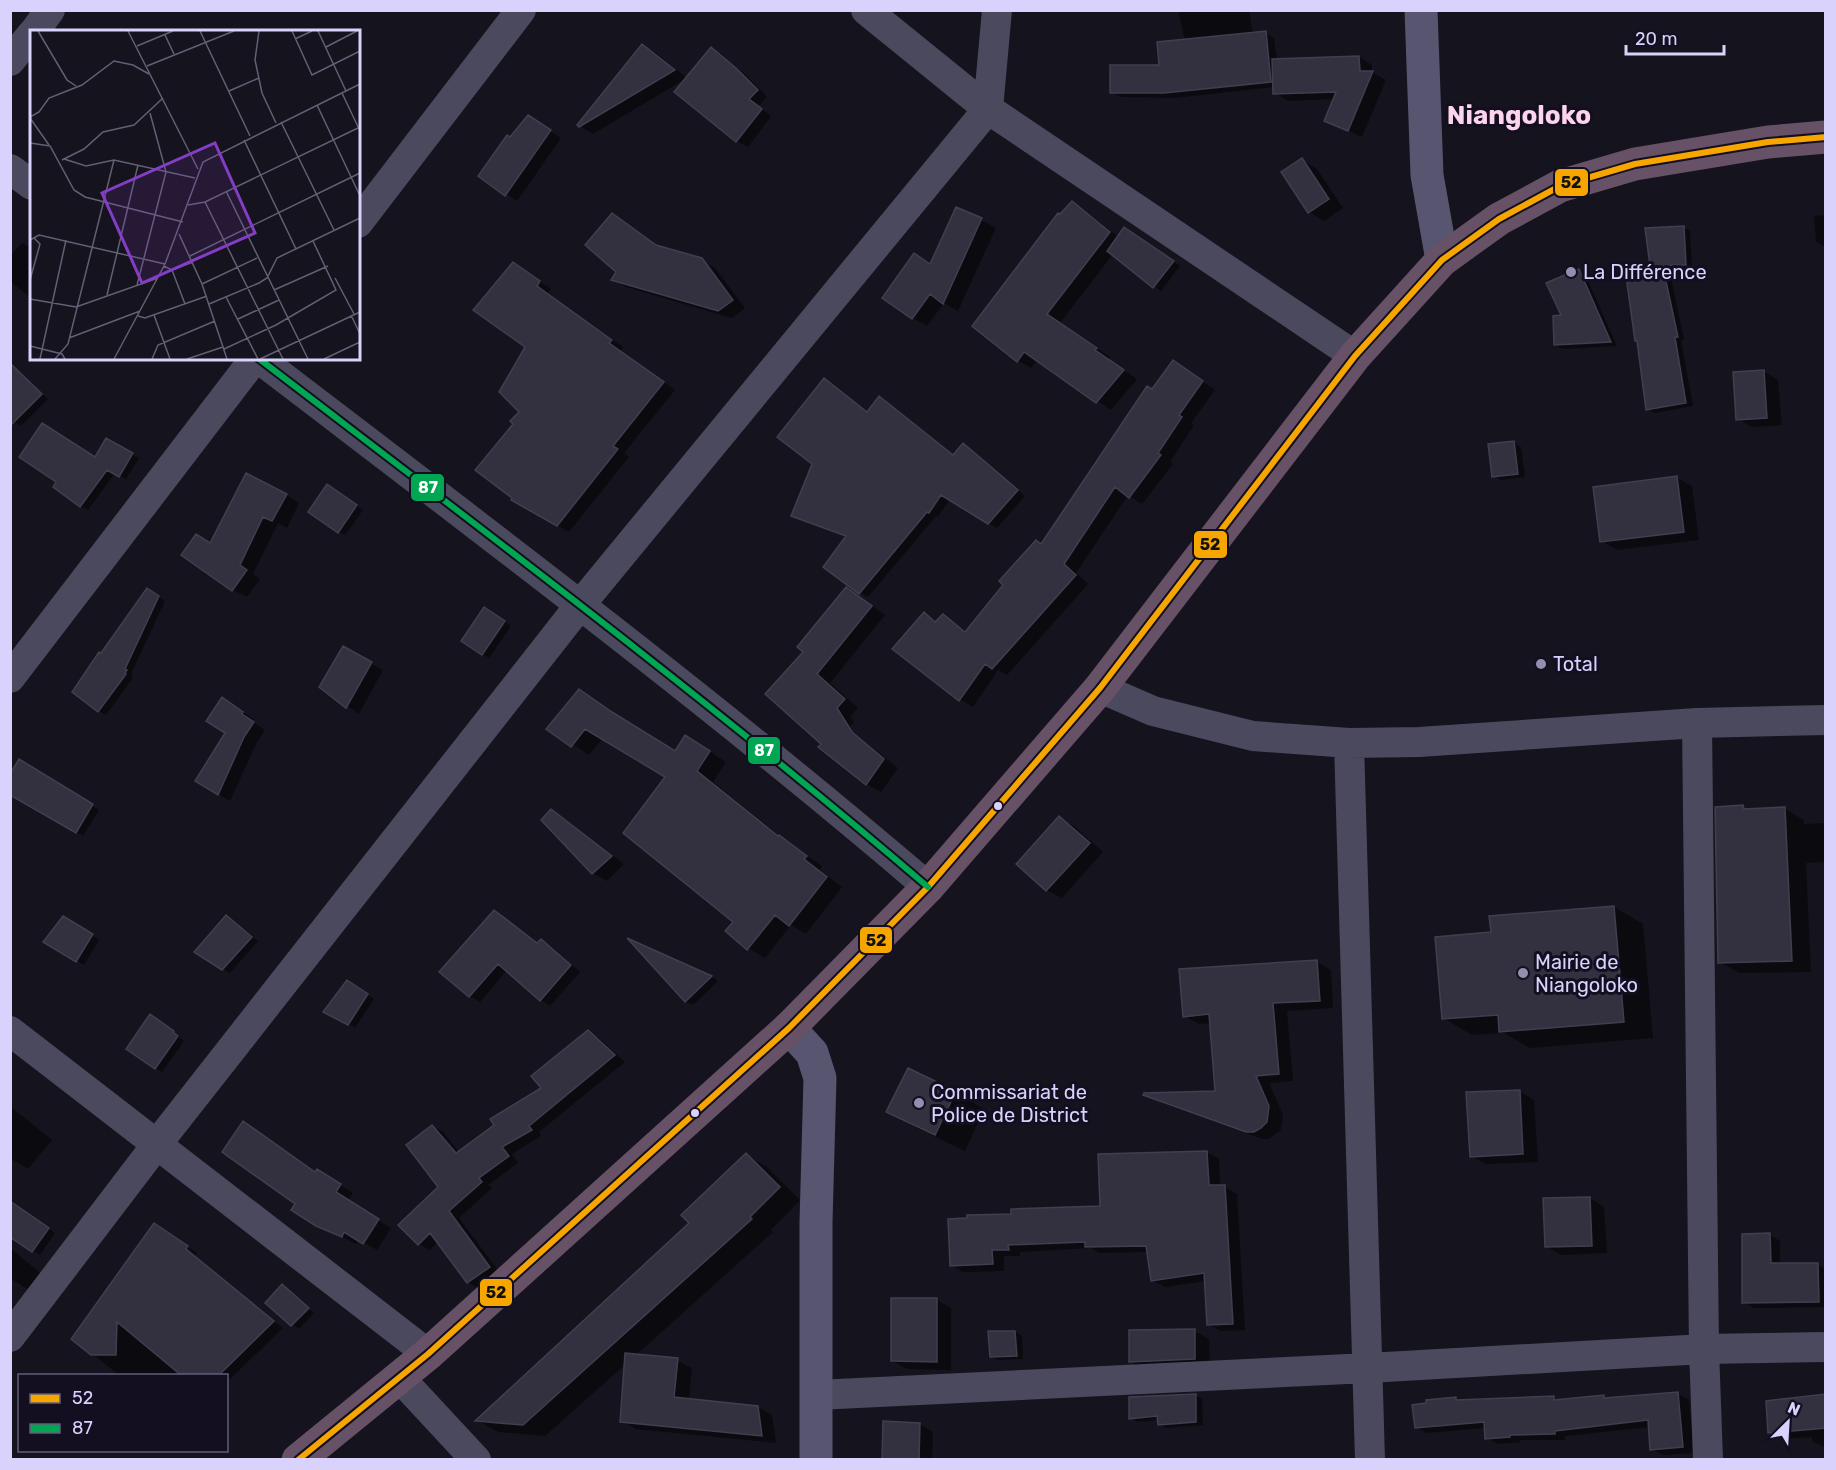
<svg xmlns="http://www.w3.org/2000/svg" width="1836" height="1470" font-family="Rubik,sans-serif">
<style>
.shadow{fill:#0007}
.building{fill:#33313f;stroke:#423e50;stroke-width:1.5}
.lines{fill:none;stroke-linecap:round;stroke-linejoin:round}
.street{stroke:#4b495d;stroke-width:30}
.secondary{stroke:#57556f;stroke-width:33}
.highway{stroke:#665167;stroke-width:33}
.bus-1-casing{stroke:#130f21;stroke-width:10}
.bus-2-casing{stroke:#130f21;stroke-width:10}
.bus-1{stroke:#f7a600;stroke-width:6}
.bus-2{stroke:#00a651;stroke-width:6}
.poi-dot{fill:#948fae;stroke:#130f21;stroke-width:2}
.bus-dot{fill:#d8d2fc;stroke:#130f21;stroke-width:2}
.labels{text-anchor:middle;dominant-baseline:central;stroke-width:6;stroke-linejoin:round;paint-order:stroke}
.poi-label{font-size:20px;fill:#d8d2fc;stroke:#130f21;text-anchor:start}
.district-label{font-size:26px;font-weight:bold;fill:#fcd4ec;stroke:#130f21}
.inset-road{fill:none;stroke:#635f76;stroke-width:1.5}
.view{fill:#843dc5;fill-opacity:0.15;stroke:#843dc5;stroke-width:3}
.inset-edge{fill:none;stroke:#d8d2fc;stroke-width:3}
.line-badge{stroke:#130f21;stroke-width:2}
.badge-label{font-size:16px;text-anchor:middle;font-weight:bold;fill:#fff}
.pale-badge-label{font-size:16px;text-anchor:middle;font-weight:bold;fill:#111}
</style>
<rect width="100%" height="100%" fill="#15131d"/>
<path class="shadow" d="M1178,10H1249L1253,34L1265,33L1274,38L1277,60L1359,57L1372,65V72L1386,80L1362,137L1326,120L1335,99L1288,101L1275,93V87L1175,98L1121,97L1111,92L1161,66L1185,41Z
M643,46L656,53L687,78L711,49L722,55L747,76L767,97L758,106L771,116L748,147L737,141L676,92L687,78L593,134L580,126Z
M539,124L561,138L517,201L506,194L511,139Z
M1302,160L1317,169L1343,208L1324,221L1309,212Z
M1072,203L1086,211L1118,237L1131,233L1180,266L1161,291L1113,254L1060,323L1110,357L1109,360L1137,379L1111,410L1038,360L1031,368L1017,360L1060,216Z
M1826,215V246H1823L1816,242L1814,216Z
M981,220L996,228L958,311L944,303L927,326L913,318L932,265Z
M1683,227L1690,231L1692,268L1658,269L1651,265Z
M22,243L32,248V299L10,281V256Z
M660,248L701,260L715,268L745,308L732,318L626,287L614,280L618,272Z
M1578,270L1585,274L1617,346L1562,349L1555,345Z
M525,271L551,289L548,293L623,347L620,351L675,390L624,453L629,457L569,532L513,499L515,424L521,412L527,347Z
M1664,273L1671,277L1684,340L1681,341L1693,406L1655,413L1648,409Z
M1174,362L1215,390L1191,423L1194,425L1170,462L1173,464L1142,504L1128,495L1076,573L1088,584L1007,675L998,670L973,707L960,699L924,614L937,622L943,615L967,632L1043,545Z
M1763,371L1778,380L1782,425L1752,427L1738,419Z
M22,376L28,380L48,399L21,426L10,419Z
M825,380L868,412L954,456L971,450L1025,496L997,528L950,499L938,517L936,516L868,597L860,593L847,537L793,515L814,464Z
M106,440L139,458L126,479L115,473L88,510L81,506L95,459Z
M1514,443L1521,447L1525,477L1501,480L1494,476Z
M1677,478L1692,486L1699,540L1617,550L1602,541Z
M334,490L363,510L345,535L338,531Z
M286,495L299,503L287,528L278,523L253,574L260,579L247,597L233,590L211,544Z
M847,589L885,615L830,683L858,708L850,717L854,722L848,728L898,768L881,792L866,784L823,743L805,651Z
M147,590L165,601L131,674L133,675L131,678L132,679L106,715L99,711L102,655Z
M491,613L511,626L489,658L482,654Z
M343,648L383,670L359,714L321,687Z
M579,691L676,753L703,747L726,762L713,782L786,841L822,866L820,870L842,887L806,934L791,925L765,958L748,948L668,777L603,738L589,755L549,728Z
M222,699L255,720L253,722L265,730L256,744L230,801L218,794L227,733Z
M20,762L99,810L83,836L10,793Z
M1743,807L1749,810L1785,809L1804,820V824L1826,823V862L1806,863L1811,972L1739,973L1720,962Z
M552,811L565,819L624,864L607,881L593,873L544,820Z
M1059,818L1074,826L1103,852L1062,898L1047,890L1018,864Z
M1614,907L1643,924L1653,1038L1530,1048L1504,1033L1472,1035L1443,1018L1492,934Z
M227,917L258,941L230,973L196,952Z
M63,918L99,940L84,965L45,942Z
M504,918L539,944L541,941L551,946L580,972L550,1006L541,1000L507,970L480,1002L470,996Z
M633,942L712,977L718,981L693,1005L686,1001Z
M1317,962L1331,970L1333,1008L1287,1011L1293,1081L1269,1083L1283,1115L1281,1130L1269,1139H1262L1159,1102L1145,1094L1217,1093L1211,1023L1199,1024L1184,1016Z
M354,986L374,999L355,1028L326,1012Z
M157,1020L180,1036L179,1037L184,1041L162,1072L155,1068Z
M588,1032L599,1038L625,1062L539,1132L541,1136L512,1154L518,1163L488,1185L492,1188L459,1218L500,1273L478,1288L468,1282L438,1242L430,1250L419,1244L401,1225L440,1187L432,1126L443,1132L460,1153L544,1088Z
M1519,1091L1534,1100L1538,1162L1486,1164L1471,1156Z
M955,1092L984,1109L965,1151L917,1128L888,1112Z
M10,1106L52,1140L28,1169L10,1158Z
M244,1123L316,1172L317,1171L353,1193L348,1201L391,1228L377,1250L358,1239L356,1244L316,1224L297,1204Z
M1207,1152L1219,1159L1220,1187H1225L1237,1194L1245,1330L1221,1331L1208,1324L1206,1281L1165,1287L1152,1280L1149,1252L1099,1253L1091,1248L1020,1252V1256H1004V1271L963,1272L951,1265L1013,1215L1101,1207Z
M746,1155L767,1167L800,1200L771,1230L773,1232L635,1356L677,1360L692,1368L689,1400L758,1407L772,1415L776,1443L636,1429L622,1421L626,1364L545,1436L498,1432L477,1420L691,1223Z
M1590,1198L1604,1207L1607,1253L1561,1255L1546,1246Z
M27,1213L55,1233L40,1255L10,1235Z
M165,1231L197,1253L195,1256L283,1328L226,1383V1376H120L73,1338Z
M1770,1235L1780,1241V1265H1818L1826,1269V1307L1754,1308L1744,1302Z
M10,1248L48,1279L36,1295L10,1278Z
M282,1286L314,1313L299,1329L267,1303Z
M937,1300L951,1308V1370L907,1369L892,1361Z
M1194,1331L1209,1339L1210,1367L1145,1370L1131,1362Z
M990,1332H1015L1022,1336L1023,1359L998,1360L991,1356Z
M1678,1394L1689,1400L1694,1453L1663,1455L1652,1449L1650,1427L1565,1436V1440H1520L1521,1442L1498,1444L1487,1438L1486,1428L1427,1433L1416,1427L1456,1399L1460,1401L1554,1398L1559,1401L1604,1396L1609,1399Z
M1195,1395L1202,1399L1203,1425L1166,1428L1159,1424V1420L1137,1422L1131,1418Z
M1826,1396V1448L1812,1441V1437L1781,1439L1769,1432Z
M919,1424L933,1432L932,1460H884Z"/>
<path class="building" d="M1266,31L1271,82L1164,93H1110V65H1159L1157,42Z
M642,44L675,70L579,127L577,125Z
M711,47L736,68L758,90L749,99L762,109L736,142L674,92Z
M1359,56L1360,71H1373L1348,131L1324,121L1336,92L1273,94L1272,59Z
M528,115L551,130L505,196L478,176L507,135L510,137Z
M1302,158L1329,199L1308,213L1281,172Z
M1072,201L1110,232L1047,314L1097,348L1095,350L1124,370L1096,403L1024,352L1017,362L972,326L1058,213L1060,214Z
M956,207L982,218L943,304L930,294L912,319L882,298L914,253L930,264Z
M612,213L656,245L702,258L733,300L718,311L611,280L616,272L585,245Z
M1684,226L1686,265L1650,266L1645,228Z
M1124,227L1174,261L1153,288L1107,251Z
M513,262L540,281L537,286L612,340L609,343L664,382L613,446L618,449L557,526L511,500L512,498L475,470L513,424L510,421L519,412L499,392L525,347L473,310Z
M1579,269L1611,342L1554,345L1553,316L1561,315L1546,283Z
M1664,272L1678,337H1675L1686,403L1646,410L1637,341H1635L1626,276Z
M1173,360L1203,381L1179,415L1182,417L1158,453L1161,455L1129,498L1115,487L1064,564L1076,575L992,669L985,664L959,701L892,649L924,612L935,622L943,614L965,632L1003,585L999,581L1036,540L1041,544L1147,386L1152,389Z
M10,363L42,394L10,426Z
M1764,370L1767,418L1736,420L1733,372Z
M824,378L867,412L879,396L953,455L963,443L1018,490L988,524L941,495L929,513L927,512L859,594L823,567L846,536L791,516L812,464L777,437Z
M42,423L95,457L106,438L133,453L119,477L107,470L80,507L53,487L56,482L19,457Z
M1514,441L1518,474L1492,477L1488,444Z
M246,473L287,494L272,521L263,517L240,565L247,570L232,591L181,555L196,534L210,543Z
M1677,476L1684,532L1600,542L1593,487Z
M327,484L357,505L338,533L308,512Z
M846,587L872,606L817,674L845,699L837,708L852,732L884,759L866,785L818,747L821,744L765,694L803,652L797,647Z
M147,588L159,596L125,669L127,670L125,673L126,674L98,712L72,692L99,652L101,653Z
M484,607L505,621L482,655L461,641Z
M343,646L372,662L346,708L319,687Z
M579,689L612,712L675,751L685,735L710,751L697,771L778,836L779,835L807,856L804,859L827,877L789,926L775,915L747,950L725,931L733,922L623,833L665,777L585,729L571,747L546,729Z
M222,697L243,712L242,714L254,722L244,737L218,795L195,781L225,733L206,721Z
M19,759L93,804L76,833L10,795V774Z
M1743,805L1744,809L1785,807L1792,961L1718,963L1715,807Z
M551,809L612,856L592,874L541,820Z
M1059,816L1090,843L1046,891L1016,864Z
M1614,906L1624,1022L1499,1032L1498,1015L1442,1019L1435,937L1491,932L1489,916Z
M494,910L537,943L541,939L571,965L540,1001L498,964L469,997L439,972Z
M226,915L252,937L222,970L194,952Z
M63,916L93,934L76,962L43,942Z
M627,938L712,976L685,1002Z
M1317,960L1320,1001L1273,1003L1279,1074L1256,1076L1269,1106L1267,1122L1261,1128L1254,1132H1246L1143,1095L1144,1093L1215,1091L1209,1014L1183,1017L1179,969Z
M347,980L368,994L348,1025L323,1012Z
M150,1014L174,1031L173,1032L178,1036L155,1069L126,1049Z
M588,1030L615,1055L529,1126L532,1130L502,1147L509,1156L479,1178L482,1182L449,1211L490,1267L467,1283L430,1233L418,1245L398,1225L438,1187L406,1145L432,1125L456,1153L494,1125L490,1119L541,1088L531,1076Z
M908,1068L956,1091L935,1135L886,1112Z
M1520,1090L1523,1154L1470,1157L1466,1092Z
M243,1121L315,1172L317,1169L341,1184L336,1192L379,1219L363,1244L344,1232L342,1237L316,1226L291,1210L295,1204L222,1152Z
M1207,1151L1209,1185H1225L1233,1324L1207,1325L1204,1273L1151,1281L1146,1246L1085,1247V1242L1008,1245L1009,1250H992L993,1264L950,1266L948,1219L967,1218V1215L1011,1214V1209L1100,1206L1098,1154Z
M746,1153L780,1187L750,1217L752,1219L523,1425L475,1421L689,1223L681,1215Z
M1590,1197L1592,1246L1545,1247L1543,1198Z
M10,1201L49,1228L32,1252L10,1237Z
M154,1223L188,1246L186,1249L274,1321L218,1376H182L117,1322L116,1355H91L71,1339Z
M1770,1233L1771,1263H1818L1819,1302L1742,1303V1234Z
M282,1284L309,1308L291,1326L265,1303Z
M891,1298H937V1362L891,1361Z
M1195,1329V1359L1129,1362V1330Z
M988,1331H1015L1017,1356L990,1357Z
M625,1353L678,1358L674,1397L758,1406L762,1436L620,1422Z
M1678,1392L1683,1447L1650,1450L1648,1420L1555,1431V1434L1510,1435V1437L1485,1439L1484,1422L1415,1428L1412,1405L1426,1403V1400L1456,1397V1400L1554,1396V1400L1604,1395V1398Z
M1196,1394V1422L1158,1425L1157,1416L1129,1419V1397Z
M1826,1394V1428L1768,1433L1766,1401Z
M883,1421L920,1423L919,1460H882Z"/>
<g class="lines">
<path class="street" d="M866,10L988,109L1355,356
M34,32L50,10
M10,61L32,34
M10,169L32,185
M358,223L521,10
M258,358C484,531 712,702 928,887
M10,678L255,358
M1100,688L1153,711L1253,736L1349,743L1419,742L1697,723L1826,720
M1697,723L1704,1349L1708,1460
M1349,743L1370,1460
M10,1031L428,1354
M10,1337L157,1144L580,605L988,109L997,10
M399,1377L476,1460
M817,1395L1368,1368L1704,1349L1826,1347"/>
<path class="secondary" d="M1421,10L1427,175L1442,260
M789,1028L812,1053L820,1078L816,1222V1460"/>
<path class="highway" d="M298,1460L428,1354L789,1028L928,887L1100,688L1355,356L1442,260L1499,219L1560,186L1635,164L1768,142L1826,137"/>
<g class="bus-1-casing">
<path id="bus-1" d="M298,1460L428,1354L789,1028L928,887L1100,688L1355,356L1442,260L1499,219L1560,186L1635,164L1768,142L1826,137"/>
</g>
<g class="bus-2-casing">
<path id="bus-2" d="M258,358C484,531 712,702 928,887"/>
</g>
<use href="#bus-1" class="bus-1"/>
<use href="#bus-2" class="bus-2"/>
</g>
<g class="poi-dot">
<circle cx="1571" cy="272" r="6"/>
<circle cx="1541" cy="664" r="6"/>
<circle cx="1523" cy="973" r="6"/>
<circle cx="919" cy="1103" r="6"/>
</g>
<g class="bus-dot">
<circle cx="998" cy="806" r="5"/>
<circle cx="695" cy="1113" r="5"/>
</g>
<g class="labels">
<g class="poi-label">
<text x="1583" y="272">La Différence</text>
<text x="1553" y="664">Total</text>
<text x="1535" y="962">Mairie de<tspan x="1535" dy="23">Niangoloko</tspan></text>
<text x="931" y="1092">Commissariat de<tspan x="931" dy="23">Police de District</tspan></text>
</g>
<g class="district-label">
<text x="1519" y="115">Niangoloko</text>
</g>
</g>
<g transform="translate(30 30)">
<rect width="330" height="330" fill="#15131d"/>
<path class="inset-road" d="M8,1L37,50L46,56M98,1L168,139M170,1L220,106M229,1L225,30L232,63L246,93M262,1L282,45L330,21M288,1L316,61M135,5L144,24M265,9L282,1M107,16L143,1M296,17L327,1M117,36L204,1M199,61L229,48M312,63L330,101M287,75L330,166M0,87L9,82L19,68L52,55L84,31L103,35L119,44M0,88L19,115M251,92L304,200M214,110L266,219M0,113L20,116L44,160L55,167L153,192M34,129L56,136L84,130L165,148M32,130L54,119L73,102L104,95L133,68M196,161L278,329M175,172L253,329M158,175L175,172L330,97M149,204L172,254L197,329M0,210L9,205L135,234M160,226L330,143M134,236L142,240L155,274M142,240L163,232M305,248L324,284M0,250L10,214L4,208M172,254L227,228M107,255L136,142L120,83M244,260L298,236M77,265L108,135M196,267L228,329M0,269L46,277L128,248M179,274L229,253L237,248L247,228L330,188M124,285L140,329M321,285L330,304M108,286L115,288L177,266M208,289L249,270M39,308L110,281M0,316L32,324L35,329M194,319L246,295L306,260L283,211M10,329L36,210M25,329L38,314L84,130M84,329L135,234L173,132L330,54M122,329L128,315L185,291M157,329L193,317M230,329L330,282M294,329L330,312"/>
<path class="view" d="M185,113L225,203L112,253L72,163Z"/>
<rect width="330" height="330" class="inset-edge"/>
</g>
<g class="line-badge">
<rect x="1554" y="168" width="35" height="29" rx="6" fill="#f7a600"/>
<rect x="410" y="473" width="35" height="29" rx="6" fill="#00a651"/>
<rect x="1193" y="530" width="35" height="29" rx="6" fill="#f7a600"/>
<rect x="747" y="736" width="34" height="29" rx="6" fill="#00a651"/>
<rect x="859" y="926" width="34" height="28" rx="6" fill="#f7a600"/>
<rect x="479" y="1278" width="34" height="29" rx="6" fill="#f7a600"/>
</g>
<g class="badge-label">
<text x="428" y="493">87</text>
<text x="764" y="756">87</text>
</g>
<g class="pale-badge-label">
<text x="1571" y="188">52</text>
<text x="1210" y="550">52</text>
<text x="876" y="946">52</text>
<text x="496" y="1298">52</text>
</g>
<rect width="1836" height="1470" fill="none" stroke="#d8d2fc" stroke-width="24"/>
<rect x="18" y="1374" width="210" height="78" fill="#130f21" stroke="#625d79" stroke-width="1.5"/>
<rect x="30" y="1394" width="30" height="9" fill="#f7a600" stroke="#625d79" stroke-width="1.5"/>
<text x="72" y="1404" font-size="18" fill="#d8d2fc">52</text>
<rect x="30" y="1424" width="30" height="9" fill="#00a651" stroke="#625d79" stroke-width="1.5"/>
<text x="72" y="1434" font-size="18" fill="#d8d2fc">87</text>
<g transform="translate(1788 1422) rotate(24)" stroke="#130f21" stroke-width="4.5" paint-order="stroke">
<path d="M0-4.5L10 22L0 15L-10 22Z" fill="#d8d2fc"/>
<text y="-9" font-size="16" font-weight="bold" text-anchor="middle" fill="#d8d2fc">N</text>
</g>
<path d="M1626 45v9h98v-9" fill="none" stroke="#d8d2fc" stroke-width="3"/>
<text x="1635" y="45" font-size="18" fill="#d8d2fc" stroke="#130f21" stroke-width="4.5" paint-order="stroke">20 m</text>
</svg>
